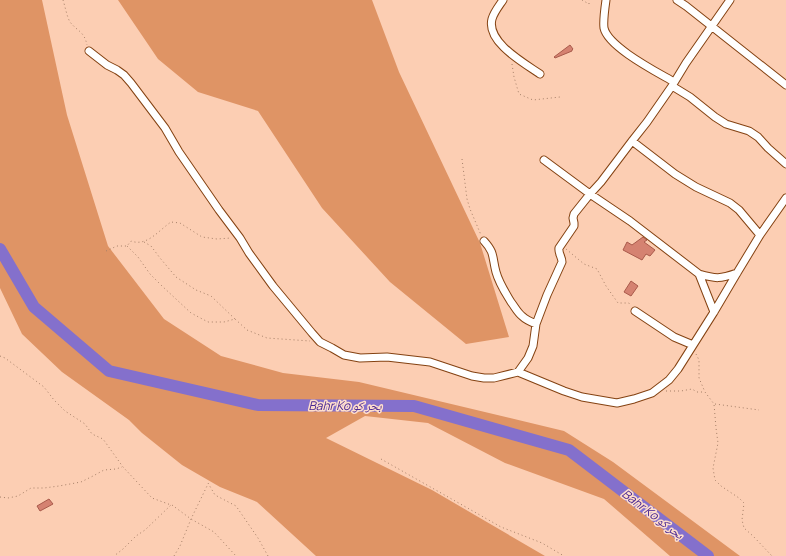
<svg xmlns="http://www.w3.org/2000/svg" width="786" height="556" font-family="Manrope,'Noto Naskh Arabic',sans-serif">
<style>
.green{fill:#df9465}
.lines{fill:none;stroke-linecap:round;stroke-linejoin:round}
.river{stroke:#8470cc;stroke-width:12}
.building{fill:#d58271;stroke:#a95a4b}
.street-casing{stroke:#844212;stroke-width:9}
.path{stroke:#a57f67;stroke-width:1;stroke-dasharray:1 3;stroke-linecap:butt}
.street{stroke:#fff;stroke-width:7}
.labels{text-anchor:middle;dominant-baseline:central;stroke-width:3;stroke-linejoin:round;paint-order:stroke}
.water-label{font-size:12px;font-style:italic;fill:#4a2793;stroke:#ffdfcd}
</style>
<rect width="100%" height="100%" fill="#fcceb3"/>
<path class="green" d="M0,0H42L67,115L108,246L164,319L221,356L283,373L359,382L564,431L613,462L740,556H670L604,499L505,463L428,423L365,416L326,438L432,490L545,556H316L257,502L220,487L182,465L142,433L129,420L62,372L22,334L0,288Z
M118,0H372L399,72L480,243L509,337L466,344L390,282L322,208L258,111L198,92L158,59Z"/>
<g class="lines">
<path class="river" d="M0,249L34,307L109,371L258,405L414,406L569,450L708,556"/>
</g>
<path class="building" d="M570,45L573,49L572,50V51L555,58L554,57Z
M643,237L647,240L644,242L655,250L650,256L646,254L642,260L623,250L627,242L632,245Z
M631,281L638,286L631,296L624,292Z
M49,499L53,504L40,511L37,506Z"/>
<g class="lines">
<g class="street-casing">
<path id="street" d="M503,0C499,6 494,12 492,19C486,42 524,63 540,74
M606,0C605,7 603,21 604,28C608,47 657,72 674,82
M677,0L686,6L786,85
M89,51L107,65L117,70L124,75L131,83L165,128L179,152L219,210L240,238L249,253L273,286L312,333L320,342L332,348L344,355L360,358L387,357L430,362L472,376L484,378H494L518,372L564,391L582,397L617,403L634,399L652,393L669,380L678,369L714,312L737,273L760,235L786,198
M672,86L690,97L715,117L726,124L749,131L758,137L768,148L786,164
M632,141L675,174L696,187L730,203L739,210L760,235
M544,160L590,194L630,221L699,274C716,279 720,279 737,273
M484,241C495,253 492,257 496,272C499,283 505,292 511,302C515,307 517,312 522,316C526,320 531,322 536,324
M699,274L714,312
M635,311L674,337L693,345
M518,372L528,358L533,346L536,324L547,295L562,262C562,257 558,253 559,248L574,226V223L573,218L574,214L590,194L601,182L632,141L647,122L672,86L686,63L730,0"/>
</g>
<path class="path" d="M63,0C65,6 67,17 70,22C78,32 84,31 87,45
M582,0L589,4V0
M512,64L514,77L519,94L533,100L560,97
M462,159L467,199L470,209L481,235
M144,242L151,246L160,258L176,277L196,290L211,296L235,319
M127,246L138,257L150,274L162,286L191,313L208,322H224L235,319L247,330L267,338L310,341
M566,249L584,264L597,269L606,286L618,303H629L631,306
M106,251L117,246H127L131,241C147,247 159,230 171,222L180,223L202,237L217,239L231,238
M696,354L699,360V378L705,392L714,404L716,428L718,443L713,468L715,480L721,486L739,498L744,503L742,520L744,528L753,536L772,556
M0,356L5,358L44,387L54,400L65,411L85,424L92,434L103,439L123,467L152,498L171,505L145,530L136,536L123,549L114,556
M666,391H681L692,389L697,392H704
M715,404L759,410
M381,459L501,527L542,543L564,556
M208,483L215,495L236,506L258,538L268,556
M0,497L8,498L18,496L31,488H44L59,486L81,482L93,476L104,470L116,469L122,467
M172,505L191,519L214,532L236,556
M174,556L180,546L191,519L208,484"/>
<use href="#street" class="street"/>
</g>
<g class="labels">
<g class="water-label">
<text x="345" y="405">Bahr Ko بحر كو</text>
<text transform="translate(653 514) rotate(37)">Bahr Ko بحر كو</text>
</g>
</g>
</svg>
